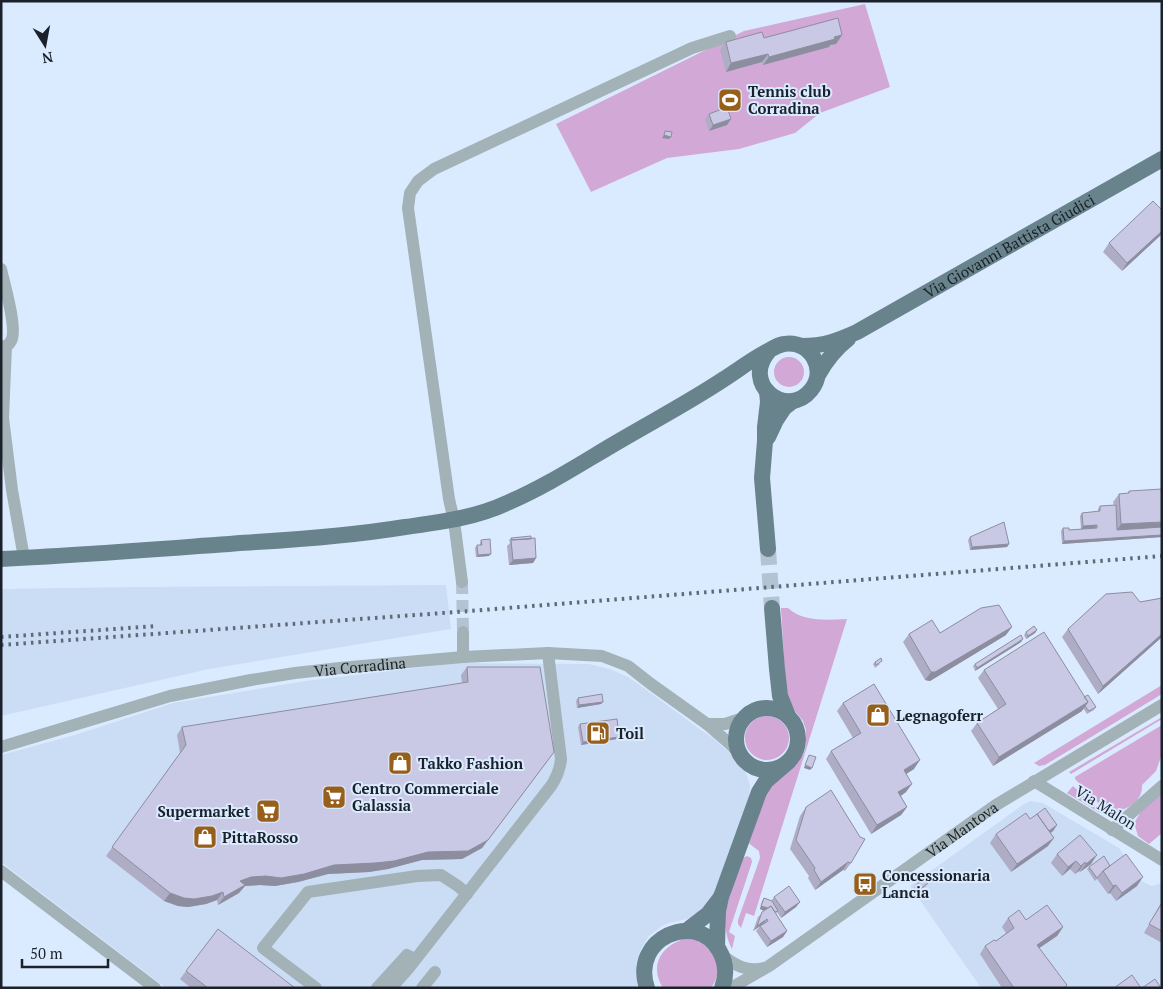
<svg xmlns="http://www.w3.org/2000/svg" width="1163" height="989" font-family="'PT Serif',serif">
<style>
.built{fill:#caddf5}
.green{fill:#d1a8d6}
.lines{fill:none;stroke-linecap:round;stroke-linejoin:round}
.minor-tunnel{stroke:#b4c3d4;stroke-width:12;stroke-dasharray:12 6;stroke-linecap:butt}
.major-tunnel{stroke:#b4c3d4;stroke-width:16;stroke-dasharray:16 8;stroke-linecap:butt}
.minor{stroke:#a3b2b7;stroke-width:12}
.major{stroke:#68838c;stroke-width:16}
.rail{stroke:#606a77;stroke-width:4;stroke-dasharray:2.5 5;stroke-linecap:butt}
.wall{fill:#aeadc5}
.shaded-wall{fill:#8d8da0}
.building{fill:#cac9e5;stroke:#8d8da0}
.labels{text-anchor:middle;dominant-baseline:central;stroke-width:4;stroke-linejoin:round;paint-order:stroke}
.poi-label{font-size:15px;font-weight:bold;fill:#1a212a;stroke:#dbebff;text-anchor:start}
.street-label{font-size:15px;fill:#1a212a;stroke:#dbebff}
</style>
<rect width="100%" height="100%" fill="#dbebff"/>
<path class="built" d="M446,585L451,629L209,669L1,716V589L138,587Z
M457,663L589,664L610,669L628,677L637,683L701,730L713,738L729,752L746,773L750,785L749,797L712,900L691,918L669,923L662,926L649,936L641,949L636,964L637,973L640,988H166L1,862V755L75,735L173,703L305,681Z
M1031,801L1043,803L1119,848L1142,881L1151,886L1162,883V988H981L910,886L1024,804Z"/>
<path class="green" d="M865,4L890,87L820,113L795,133L739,149L667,158L591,192L556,124L744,31Z
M774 372a15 15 0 1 1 30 0a15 15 0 1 1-30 0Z
M781,608H788C803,622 827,620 847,619L754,916L746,913L741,928L738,924V920L760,858L759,851L751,845L749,843L767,788L796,765L804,753L806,745V730L803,721L790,705L786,692Z
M1162,685V694L1045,765L1039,766L1034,763Z
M745 738a22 22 0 1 1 44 0a22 22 0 1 1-44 0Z
M1162,717V719L1071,774L1069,772Z
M1162,725V754L1156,771L1142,785C1143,803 1124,811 1109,814L1075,779V777Z
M1073,786L1101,812L1100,813L1067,793Z
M1162,792V833L1149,844L1138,836L1134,823L1142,810Z
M747,856L751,858L752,862L729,932L735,936L732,949C716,919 733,887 743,858Z
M684,939C689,939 695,939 700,942C717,950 723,973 711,988H663C649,966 661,946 684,939Z"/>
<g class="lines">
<path class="minor-tunnel" d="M462,582L463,632"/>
<path class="major-tunnel" d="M768,549L772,608"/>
<g class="minor">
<path d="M1,269C4,283 18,330 11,341C9,345 5,347 1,347"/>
<path d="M6,346L3,418L12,490L24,558"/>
<path d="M462,582L454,521L449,499L408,208L410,193L418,181L434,169L692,48L730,36"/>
<path d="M463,632V657"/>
<path d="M707,724H725L746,717"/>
<path id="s1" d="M1,747L170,696L251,680L295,673L340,668L463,657L548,653L602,656L628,666L651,684L707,724L730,744L741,755"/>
<path d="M1034,781L1162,860"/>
<path d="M1112,830L1162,786"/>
<path d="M1,871L155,988"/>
<path d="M722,955C736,966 747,972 764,968"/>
<path d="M316,988L263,948L308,892L417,876L441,875L458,886L467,894"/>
<path d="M377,988L407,955L415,959"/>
<path d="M391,988L408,969L551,786C557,777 560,770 561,759L548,653"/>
<path d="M422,988L435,972"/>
<path id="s2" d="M731,988L769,966L996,805L1162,705"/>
</g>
<g class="major">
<path id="s3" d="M802,346C824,346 837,341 857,332L1162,159"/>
<path d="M818,375C826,361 835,349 848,339"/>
<path d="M767,391L768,402L765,427V441L762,478L768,549"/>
<path d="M768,437L776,420L784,408L793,401"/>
<path d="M1,559C86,555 171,548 256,542C306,539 356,535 405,527C440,522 475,518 507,503C547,486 583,462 621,440C655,420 691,401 724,379C738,370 751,360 766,352C772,349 777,345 784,344C810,339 828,370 811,390C787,420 740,384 769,351"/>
<path d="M772,608L777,669L780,696L788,716"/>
<circle cx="767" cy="739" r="31"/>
<path d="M686,931L708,914L721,897"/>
<path d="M717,947L718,912L721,897L759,792L766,781L788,762"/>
<path d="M647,988C630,938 696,910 719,950C726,962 727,975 722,988"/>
</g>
<path class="rail" d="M1,637L157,626
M1,645L457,612L1162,556"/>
</g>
<path class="wall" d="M842,35L836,44L830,45L829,47L763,65L762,62L726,72L720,50L726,42L764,38Z
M709,114L731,119L727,125L709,131L705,119Z
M1162,234L1122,271L1103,252L1109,243Z
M1129,491L1162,537L1062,544L1061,531L1063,528L1069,530L1081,529L1080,516L1082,513L1098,512V509L1100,506L1114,505L1113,502L1119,494L1128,493Z
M970,537L1009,544L1007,547L970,550L968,540Z
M511,538L531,539L536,558L533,563L509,565L507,546L510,543L509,540Z
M481,540L489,556L476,557L475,548L477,545H480V543Z
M1162,598V637L1098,694L1062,637L1068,629L1140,602Z
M1037,630L1035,633L1026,639L1024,635L1026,632Z
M940,633L1006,635L930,681L925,680L903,642L909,634Z
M1023,639L1021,642L975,671L973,666L975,664Z
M875,662L880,664L875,668L873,664Z
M467,667L548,760L482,848L462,859L422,860L388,869L369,872L328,874L298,882L275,886L260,885L245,886L239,893L218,905L217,900L206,904L188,907L178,906L164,901L106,856L180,753L177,735L182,727L462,683L461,675Z
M984,670L1084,697L1096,707L1094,710L1087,714L1083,708L1082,711L993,766L971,731L977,723L998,709L978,678Z
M578,698L603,702L601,704L577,708L576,701Z
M843,703L914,769L906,774V792L901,796L907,807L901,815L871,834L826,759L831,751L853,738L837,711Z
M580,724L617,739L581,745L578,727Z
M806,807L851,863L845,871L843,870L815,890L808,878L809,876L790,849L800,816Z
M1030,819L1057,825L1053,831L1050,833L1048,846L1011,872L990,843L996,834Z
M1057,854L1091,864L1080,872L1079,871L1075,874L1070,869L1062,876L1051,863Z
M1110,866L1137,886L1116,901L1110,893L1108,894L1097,879L1095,881L1087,869L1089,867Z
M928,883L926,886L917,892L914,888L916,885Z
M774,897L800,902L796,907L781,918L777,912L776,914L787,931L783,937L767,947L756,931L760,926L753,931L758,917L764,911L760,909L762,901L764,898L771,901Z
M1162,901V943L1144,933Z
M1008,918L1026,920L1063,927L1057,936L1039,948L1067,985L1065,988H1002L980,954L985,946L996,941L1006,933L1002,927Z
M186,971L295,988H191L180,979Z"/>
<path class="shaded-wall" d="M842,35L836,44L830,45L829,47L763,65L769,57Z
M768,54L762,62L726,72L731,63Z
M731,119L727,125L709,131L713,125Z
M664,135L671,137L669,139L662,138Z
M1162,231V234L1122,271L1127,263Z
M1162,522V530L1115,533L1121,524Z
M1097,525L1095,528L1081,529L1083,526Z
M1162,535V537L1062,544L1064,541Z
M1009,544L1007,547L970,550L972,547Z
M491,554L489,556L476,557L478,555Z
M536,558L533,563L509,565L513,560Z
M1012,627L1006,635L930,681L925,680L931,672Z
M1037,630L1035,633L1026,639L1028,636Z
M1162,634V637L1098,694L1103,686Z
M1023,639L1021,642L975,671L977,668Z
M603,702L601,704L577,708L579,705Z
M1088,702L1082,711L993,766L999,757Z
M619,737L617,739L581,745L583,742Z
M548,760L482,848L462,859L422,860L388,869L369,872L328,874L298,882L275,886L260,885L245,886L239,893L218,905L224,897L240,881Z
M920,760L914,769L898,779L904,770Z
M805,765L812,768L810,770L804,768Z
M912,784L906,792L893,801L898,792Z
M907,807L901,815L871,834L877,825Z
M1057,825L1053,831L1044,838L1047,832Z
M1054,838L1048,846L1011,872L1017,864Z
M1097,855L1091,864L1080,872L1086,864Z
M1076,861L1070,869L1062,876L1068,867Z
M848,862L843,870L815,890L821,882Z
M1085,862L1079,871L1075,874L1081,866Z
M1143,877L1137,886L1116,901L1122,893Z
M1116,885L1110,893L1108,894L1113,886Z
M223,892L217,900L206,904L188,907L178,906L164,901L170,893Z
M800,902L796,907L781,918L785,912Z
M761,906L769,909L767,912L760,909Z
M767,919L763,924L753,931L757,926Z
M1063,927L1057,936L1032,953L1037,945Z
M787,931L783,937L767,947L771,941Z"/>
<path class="building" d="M838,18L842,35L834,37L835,39L769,57L768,54L731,63L726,42L762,32L764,38Z
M727,107L731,119L713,125L709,114Z
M665,131L672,132L671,137L664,135Z
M1153,201L1162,210V231L1127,263L1109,243Z
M1162,489V522L1121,524L1119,494L1129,493V491Z
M1116,505L1117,530L1162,527V535L1064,541L1063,528H1069V530L1097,528V525L1083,526L1082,513L1100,511V506Z
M1004,522L1009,544L972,547L970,537Z
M531,536V539L512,540L511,538Z
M535,538L536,558L513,560L511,540Z
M490,539L491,554L478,555L477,545H482L481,540Z
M1132,592L1140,602L1162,598V634L1103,686L1068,629L1106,594Z
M999,605L1012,627L935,672H931L909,634L932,620L940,633L981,608Z
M1034,626L1037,630L1028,636L1026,632Z
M1044,632L1088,702L999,757L977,723L1006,704L984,670Z
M1021,635L1023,639L977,668L975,664Z
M881,658L882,661L876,665L875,662Z
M467,667H540L554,752L488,840L468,851L428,852L394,861L375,863L334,865L304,874L281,878L266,876L251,877L240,881L245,885L224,897L223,892L212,896L194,899L184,898L170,893L112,847L186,745L182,727L468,682Z
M874,684L920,760L904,770L912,784L898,792L907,807L877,825L831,751L861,733L843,703Z
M602,694L603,702L579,705L578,698Z
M1088,695L1096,707L1089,711L1085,706L1088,702L1084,697Z
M617,719L619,737L583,742L580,724Z
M809,755L816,757L812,768L805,765Z
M831,790L860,837L865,839L851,863L848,862L821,882L814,870L815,868L796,840L806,807Z
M1045,808L1057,825L1049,831L1037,814Z
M1026,813L1030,819L1037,814L1054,838L1017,864L996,834Z
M1080,835L1097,855L1086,864L1085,862L1081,866L1076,861L1068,867L1057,854Z
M1126,854L1143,877L1122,893L1116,885L1113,886L1103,871Z
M1104,856L1110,866L1103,871L1097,878L1089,867Z
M924,878L928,883L919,890L916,885Z
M789,886L800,902L785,912L774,897Z
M764,898L772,901L778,911L775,912L771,906L768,908L761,906Z
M1162,903V931L1149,924Z
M1047,905L1063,927L1037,945L1067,985L1064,988H1014L985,946L994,940L996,941L1014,928L1008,918L1019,910L1026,920Z
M771,906L787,931L771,941L760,926L768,921L767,919L757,926L762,912Z
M218,929L295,988H208L186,971Z
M1132,975L1141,988H1114Z
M1155,979L1161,988H1142Z"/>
<defs>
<g id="stadium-square" transform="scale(1.25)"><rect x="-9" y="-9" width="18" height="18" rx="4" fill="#975f1a" stroke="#dbebff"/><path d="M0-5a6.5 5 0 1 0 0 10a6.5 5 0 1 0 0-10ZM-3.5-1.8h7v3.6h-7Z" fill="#fff"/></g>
<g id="shop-square" transform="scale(1.25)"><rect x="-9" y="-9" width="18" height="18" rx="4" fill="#975f1a" stroke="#dbebff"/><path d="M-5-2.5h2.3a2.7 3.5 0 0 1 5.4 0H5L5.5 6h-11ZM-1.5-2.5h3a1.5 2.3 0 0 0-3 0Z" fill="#fff"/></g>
<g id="fuel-square" transform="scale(1.25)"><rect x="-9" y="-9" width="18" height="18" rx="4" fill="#975f1a" stroke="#dbebff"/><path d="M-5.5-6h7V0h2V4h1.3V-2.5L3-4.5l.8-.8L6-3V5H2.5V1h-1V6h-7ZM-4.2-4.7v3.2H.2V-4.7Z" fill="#fff"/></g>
<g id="supermarket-square" transform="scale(1.25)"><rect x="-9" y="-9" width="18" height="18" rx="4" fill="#975f1a" stroke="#dbebff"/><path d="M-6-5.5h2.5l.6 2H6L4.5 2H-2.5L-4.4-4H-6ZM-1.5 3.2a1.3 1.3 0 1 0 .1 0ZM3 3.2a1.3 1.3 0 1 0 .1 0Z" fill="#fff"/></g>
<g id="bus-square" transform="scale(1.25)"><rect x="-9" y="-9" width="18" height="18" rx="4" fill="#975f1a" stroke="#dbebff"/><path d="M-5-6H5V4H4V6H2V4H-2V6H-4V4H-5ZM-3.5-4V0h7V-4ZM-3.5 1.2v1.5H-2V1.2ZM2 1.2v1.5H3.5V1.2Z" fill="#fff"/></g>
</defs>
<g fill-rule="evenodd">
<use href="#stadium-square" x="730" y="100"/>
<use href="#shop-square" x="878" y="715"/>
<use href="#fuel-square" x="598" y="733"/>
<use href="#shop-square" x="400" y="763"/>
<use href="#supermarket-square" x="334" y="797"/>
<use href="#supermarket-square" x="268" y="811"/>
<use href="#shop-square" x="205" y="837"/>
<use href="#bus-square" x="865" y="884"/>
</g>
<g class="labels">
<g class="poi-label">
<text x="748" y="91">Tennis club<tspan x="748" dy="17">Corradina</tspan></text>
<text x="896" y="715">Legnagoferr</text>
<text x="616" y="733">Toil</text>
<text x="418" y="763">Takko Fashion</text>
<text x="352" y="788">Centro Commerciale<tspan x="352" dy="17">Galassia</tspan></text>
<text x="250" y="811" text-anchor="end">Supermarket</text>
<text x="222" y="837">PittaRosso</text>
<text x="882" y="875">Concessionaria<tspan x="882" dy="17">Lancia</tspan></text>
</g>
<g class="street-label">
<text stroke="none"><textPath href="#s3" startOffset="232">Via Giovanni Battista Giudici</textPath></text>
<text stroke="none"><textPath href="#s1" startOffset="369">Via Corradina</textPath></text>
<text transform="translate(1106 807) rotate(32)">Via Malon</text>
<text stroke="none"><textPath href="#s2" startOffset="280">Via Mantova</textPath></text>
</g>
</g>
<rect width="1163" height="989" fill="none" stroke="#1a212a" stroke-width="5"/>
<g transform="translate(45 45) rotate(169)" stroke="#dbebff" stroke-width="4" paint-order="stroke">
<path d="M0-4L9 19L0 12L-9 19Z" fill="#1a212a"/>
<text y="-8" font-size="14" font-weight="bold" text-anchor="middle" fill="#1a212a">N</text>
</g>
<path d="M22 959v8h86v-8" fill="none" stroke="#1a212a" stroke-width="2.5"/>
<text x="30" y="959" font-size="15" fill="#1a212a" stroke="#dbebff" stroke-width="4" paint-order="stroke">50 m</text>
</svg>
